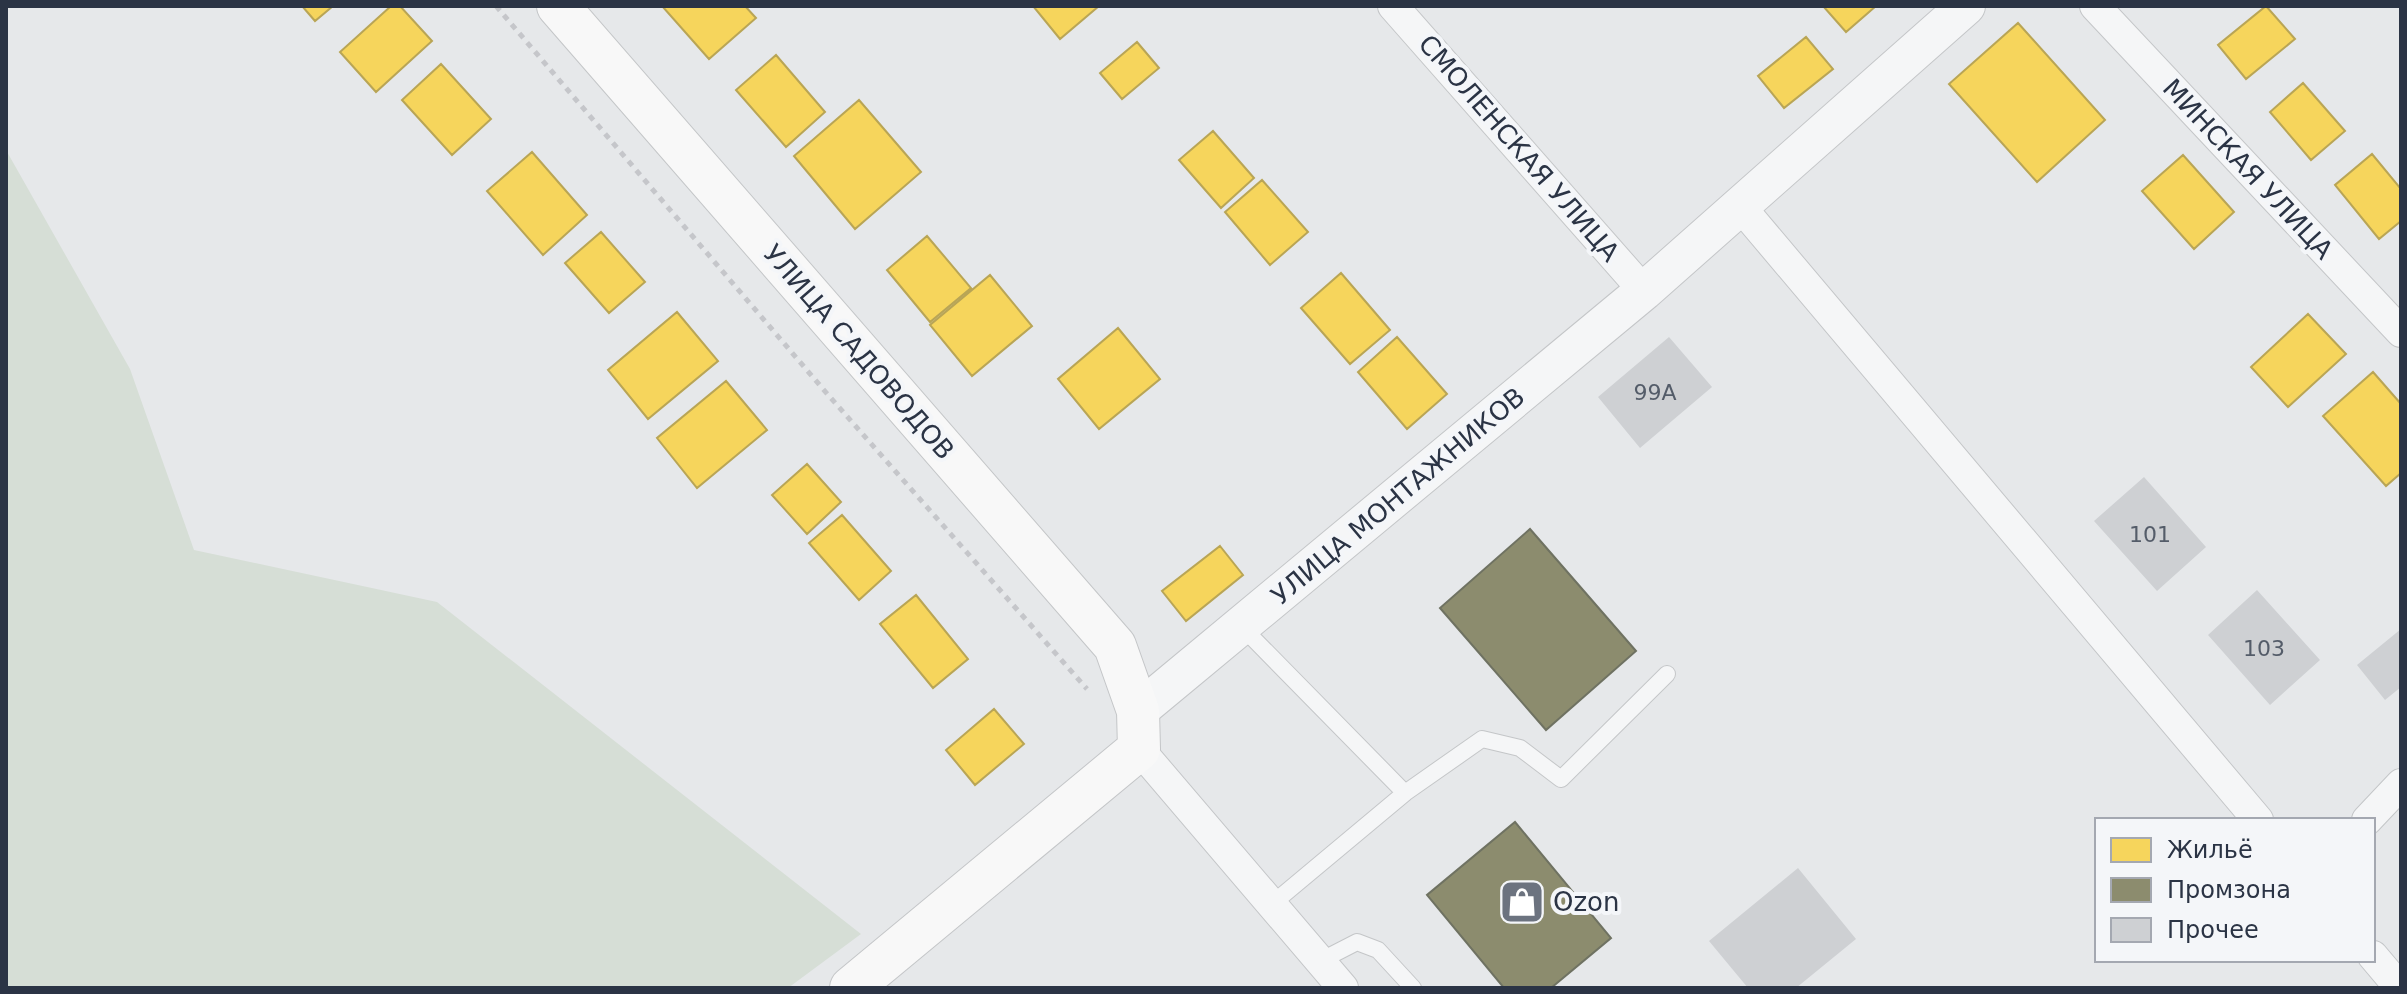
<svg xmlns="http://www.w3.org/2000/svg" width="2407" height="994" font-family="'DejaVu Sans',sans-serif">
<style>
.green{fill:#d6ded6}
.homes{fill:#f6d55c;stroke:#b9a555;stroke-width:2}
.industry{fill:#8c8c6e;stroke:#6f7262;stroke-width:2}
.building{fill:#ced0d3}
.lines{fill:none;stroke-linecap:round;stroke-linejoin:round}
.service-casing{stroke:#c4c6c8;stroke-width:18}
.minor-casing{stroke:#c4c6c8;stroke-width:32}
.tertiary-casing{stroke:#c4c6c8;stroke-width:40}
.secondary-casing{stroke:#c4c6c8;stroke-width:44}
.path{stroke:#c5c6ca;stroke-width:5;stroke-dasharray:6 6;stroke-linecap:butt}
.service{stroke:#f5f6f7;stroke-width:16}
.minor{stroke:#f5f6f7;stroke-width:30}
.tertiary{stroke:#f5f6f7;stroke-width:38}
.secondary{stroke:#f8f8f8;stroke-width:42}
.labels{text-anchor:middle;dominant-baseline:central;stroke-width:8;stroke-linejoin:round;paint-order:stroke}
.number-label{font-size:22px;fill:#545c69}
.street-label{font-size:26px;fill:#2b3445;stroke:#f4f6f9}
.poi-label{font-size:26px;fill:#2b3445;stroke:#f4f6f9;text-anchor:start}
</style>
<rect width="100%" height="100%" fill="#e6e8ea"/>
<path class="green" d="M6,150L130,369L194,550L437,602L861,934L788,988H6Z"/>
<path class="homes" d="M302,6H333L315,21Z
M391,6H400L432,41L376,92L340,52Z
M662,6H745L756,18L709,59Z
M1033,6H1099L1060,39Z
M1823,6H1876L1846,32Z
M2266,6L2295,39L2246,79L2218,45Z
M2018,23L2105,120L2037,182L1949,84Z
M1806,37L1833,69L1784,108L1758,76Z
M1137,42L1159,68L1122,99L1100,73Z
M776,55L825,112L786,147L736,90Z
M441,64L491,119L452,155L402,100Z
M2303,83L2345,131L2311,160L2270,112Z
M859,100L921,172L855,229L794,156Z
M1213,131L1254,178L1221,208L1179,160Z
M532,152L587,215L543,255L487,191Z
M2372,154L2401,189V221L2379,239L2335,185Z
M2183,155L2234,212L2194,249L2142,191Z
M1262,180L1308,232L1270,265L1225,212Z
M601,232L645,282L609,313L565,263Z
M927,236L971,288L930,322L887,270Z
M1341,273L1390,330L1350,364L1301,308Z
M990,275L1032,326L972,376L930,325Z
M677,312L718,361L648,419L608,370Z
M2308,314L2346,354L2288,407L2251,367Z
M1118,328L1160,379L1099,429L1058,379Z
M1397,337L1447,394L1407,429L1358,372Z
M2373,372L2401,404V473L2386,486L2323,416Z
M726,381L767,430L697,488L657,438Z
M807,464L841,502L807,534L772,495Z
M842,515L891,571L859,600L809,543Z
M1220,546L1243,575L1186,621L1162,591Z
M916,595L968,659L933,688L880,624Z
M994,709L1024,744L975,785L946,750Z"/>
<path class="industry" d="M1530,529L1636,651L1546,730L1440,608Z
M1515,822L1611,938L1551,988H1504L1427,895Z"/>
<path class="building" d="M1669,337L1712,387L1640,448L1598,397Z
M2144,477L2206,547L2157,591L2094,521Z
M2257,590L2320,660L2270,705L2208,635Z
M2401,629V687L2385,700L2357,665Z
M1798,868L1856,939L1796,988H1748L1709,941Z"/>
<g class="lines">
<g class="service-casing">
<path id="service" d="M1241,626L1405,793
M1272,904L1405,793L1482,739L1520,748L1561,779L1667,674
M1320,961L1357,942L1378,950L1413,988"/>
</g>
<g class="minor-casing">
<path id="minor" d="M1393,6L1644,291
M2095,6L2401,332
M1740,206L2258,820
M1139,749L1343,988
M2367,820L2401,784
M2373,956L2400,988"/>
</g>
<g class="tertiary-casing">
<path id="tertiary" d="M1138,711L1644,291L1966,6"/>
</g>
<g class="secondary-casing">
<path id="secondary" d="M558,6L1115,646L1138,711L1139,749L851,988"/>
</g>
<path class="path" d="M496,6L823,389L1087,689"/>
<use href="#service" class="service"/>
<use href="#minor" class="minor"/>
<use href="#tertiary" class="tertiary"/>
<use href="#secondary" class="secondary"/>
</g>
<defs>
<g id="shop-square" transform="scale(2.3)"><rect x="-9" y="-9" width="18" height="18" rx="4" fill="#6c737f" stroke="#f4f6f9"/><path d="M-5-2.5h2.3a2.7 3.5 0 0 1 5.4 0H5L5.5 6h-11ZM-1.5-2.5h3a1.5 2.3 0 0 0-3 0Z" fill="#fff"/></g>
</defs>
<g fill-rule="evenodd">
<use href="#shop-square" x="1522" y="902"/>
</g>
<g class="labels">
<g class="number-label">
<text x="1655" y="392">99А</text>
<text x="2150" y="534">101</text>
<text x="2264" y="648">103</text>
</g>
<g class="street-label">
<text transform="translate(1519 148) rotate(49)">СМОЛЕНСКАЯ УЛИЦА</text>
<text transform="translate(2248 169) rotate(47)">МИНСКАЯ УЛИЦА</text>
<text transform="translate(859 352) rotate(49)">УЛИЦА САДОВОДОВ</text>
<text transform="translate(1398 496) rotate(-40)">УЛИЦА МОНТАЖНИКОВ</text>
</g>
<g class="poi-label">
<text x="1553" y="902">Ozon</text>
</g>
</g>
<rect width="2407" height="994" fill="none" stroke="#2b3445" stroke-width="16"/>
<rect x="2095" y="818" width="280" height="144" fill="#f4f6f9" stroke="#a4a8b1" stroke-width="2"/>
<rect x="2111" y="838" width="40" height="24" fill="#f6d55c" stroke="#a4a8b1" stroke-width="2"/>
<text x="2167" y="858" font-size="24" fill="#2b3445">Жильё</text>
<rect x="2111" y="878" width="40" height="24" fill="#8c8c6e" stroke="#a4a8b1" stroke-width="2"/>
<text x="2167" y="898" font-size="24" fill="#2b3445">Промзона</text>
<rect x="2111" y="918" width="40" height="24" fill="#ced0d3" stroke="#a4a8b1" stroke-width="2"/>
<text x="2167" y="938" font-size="24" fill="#2b3445">Прочее</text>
</svg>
